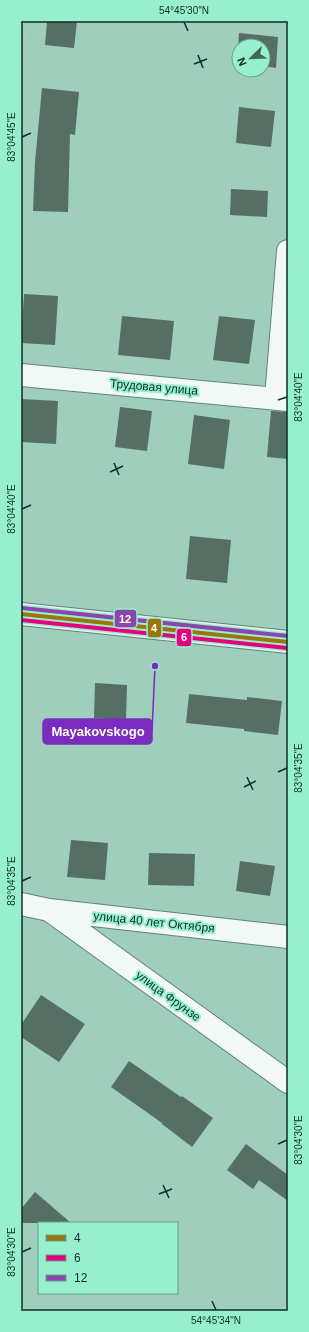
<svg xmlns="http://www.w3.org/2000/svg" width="309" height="1332" font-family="Arial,sans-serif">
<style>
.building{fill:#556f65}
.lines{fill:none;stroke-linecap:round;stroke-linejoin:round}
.street-casing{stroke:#618477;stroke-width:24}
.secondary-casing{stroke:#618477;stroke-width:24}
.path{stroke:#bac8c3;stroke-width:2.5;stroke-dasharray:2 3;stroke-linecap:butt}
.street{stroke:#f1f8f5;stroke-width:22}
.secondary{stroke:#e8f2ee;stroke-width:22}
.bus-1-casing{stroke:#98efce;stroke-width:7}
.bus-2-casing{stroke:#98efce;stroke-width:7}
.bus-3-casing{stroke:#98efce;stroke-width:7}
.bus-1{stroke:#99770f;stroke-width:4}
.bus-2{stroke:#e5007d;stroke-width:4}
.bus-3{stroke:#8e44ad;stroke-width:4}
.ticks{fill:none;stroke:#0b3125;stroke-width:1.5}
.labels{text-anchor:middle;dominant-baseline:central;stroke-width:4;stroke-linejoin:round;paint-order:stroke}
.street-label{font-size:12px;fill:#0b3125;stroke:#98efce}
.leader{fill:none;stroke:#7b2cbf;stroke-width:1.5}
.callout-dot{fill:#7b2cbf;stroke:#98efce;stroke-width:1.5}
.callout{fill:#7b2cbf;stroke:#7b2cbf;stroke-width:1.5}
.callout-label{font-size:13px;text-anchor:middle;font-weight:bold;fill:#fff}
.line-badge{stroke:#98efce;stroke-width:1.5}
.badge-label{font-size:11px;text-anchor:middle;font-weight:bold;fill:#fff}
.neatline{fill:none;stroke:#0b3125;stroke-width:1.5}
.ticks-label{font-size:10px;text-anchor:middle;fill:#0b3125}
</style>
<rect width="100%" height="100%" fill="#9fcebc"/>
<path class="building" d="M47,21H77L74,48L45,45Z
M239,33L278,37L276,68L263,66V46H239V64H237Z
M42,88L79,92L75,135L70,134L68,212L33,211L35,162Z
M239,107L275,111L271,147L236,143Z
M231,189L268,191L267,217L230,215Z
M24,294L58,296L55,345L21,343Z
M122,316L174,321L170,360L118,355Z
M219,316L255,320L249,364L213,360Z
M21,399L58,401L56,444L21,442Z
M120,407L152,411L147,451L115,447Z
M271,411L288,412V459L267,457Z
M194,415L230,420L224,469L188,464Z
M190,536L231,540L227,583L186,579Z
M95,683L127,685L126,720L94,718Z
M189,694L247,700V697L282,701L278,735L244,731V729L186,723Z
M71,840L108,843L105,880L67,877Z
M149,853L195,854L194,886L148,885Z
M240,861L275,866L270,896L236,891Z
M41,995L85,1024L59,1062L21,1037V1025Z
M129,1061L181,1097L182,1096L213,1118L192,1147L162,1124V1123L111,1087Z
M246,1144L288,1175V1201L259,1180L253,1189L227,1170Z
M35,1192L71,1223H21V1209Z"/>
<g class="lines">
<g class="street-casing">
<path id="street" d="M21,375L288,400
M276,398L288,251
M21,904L49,910L288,937
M49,910L288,1082"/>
</g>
<g class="secondary-casing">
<path id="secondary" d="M21,614L288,642"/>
</g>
<path class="path" d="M21,74L26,21"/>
<use href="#street" class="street"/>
<use href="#secondary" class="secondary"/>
<g class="bus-1-casing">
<path id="bus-1" d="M21,614L288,642"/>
</g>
<g class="bus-2-casing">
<path id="bus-2" d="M21,620L287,648"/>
</g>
<g class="bus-3-casing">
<path id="bus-3" d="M22,608L288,636"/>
</g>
<use href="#bus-1" class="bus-1"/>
<use href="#bus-2" class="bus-2"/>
<use href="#bus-3" class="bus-3"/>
</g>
<path class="ticks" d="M184,22L188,31M198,55L203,68M194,64L207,59M22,137L31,133M278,400L287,397M114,463L119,475M110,472L123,466M22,509L31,505M278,772L287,768M247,777L253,790M244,787L256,781M22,881L31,877M278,1144L287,1140M163,1185L169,1198M159,1194L172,1189M22,1252L31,1248M212,1301L216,1310"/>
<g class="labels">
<g class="street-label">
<text transform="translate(154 387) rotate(5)">Трудовая улица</text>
<text transform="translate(154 922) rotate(6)">улица 40 лет Октября</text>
<text transform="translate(168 996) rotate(36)">улица Фрунзе</text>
</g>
</g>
<path class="leader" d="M155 666L152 731"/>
<circle class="callout-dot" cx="155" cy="666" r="4"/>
<rect class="callout" x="43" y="719" width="109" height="25" rx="4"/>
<g class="callout-label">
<text x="98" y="736">Mayakovskogo</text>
</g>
<g class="line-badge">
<rect x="114" y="609" width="23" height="19" rx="4" fill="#8e44ad"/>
<rect x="147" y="618" width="15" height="20" rx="4" fill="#99770f"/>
<rect x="176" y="628" width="16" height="19" rx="4" fill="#e5007d"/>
</g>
<g class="badge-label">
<text x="125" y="623">12</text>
<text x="154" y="632">4</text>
<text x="184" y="641">6</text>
</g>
<rect width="309" height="1332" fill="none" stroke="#98efce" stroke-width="44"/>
<rect x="38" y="1222" width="140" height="72" fill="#98efce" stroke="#60a38a"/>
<rect x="46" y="1235" width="20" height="6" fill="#99770f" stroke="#60a38a"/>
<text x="74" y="1242" font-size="12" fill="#0b3125">4</text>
<rect x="46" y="1255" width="20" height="6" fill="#e5007d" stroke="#60a38a"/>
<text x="74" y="1262" font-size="12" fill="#0b3125">6</text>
<rect x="46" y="1275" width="20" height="6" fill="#8e44ad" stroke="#60a38a"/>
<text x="74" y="1282" font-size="12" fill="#0b3125">12</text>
<g transform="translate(251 58) rotate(247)"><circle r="19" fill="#98efce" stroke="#60a38a"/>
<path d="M0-3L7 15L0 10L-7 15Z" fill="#3f685a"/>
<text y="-6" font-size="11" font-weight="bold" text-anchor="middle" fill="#0b3125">N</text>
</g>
<rect x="22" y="22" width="265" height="1288" class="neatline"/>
<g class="ticks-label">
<text x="184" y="14">54°45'30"N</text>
<text transform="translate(11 137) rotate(-90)" y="4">83°04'45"E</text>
<text transform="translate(298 397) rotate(-90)" y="4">83°04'40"E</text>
<text transform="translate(11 509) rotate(-90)" y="4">83°04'40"E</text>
<text transform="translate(298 768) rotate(-90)" y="4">83°04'35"E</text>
<text transform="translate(11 881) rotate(-90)" y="4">83°04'35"E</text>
<text transform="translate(298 1140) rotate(-90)" y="4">83°04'30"E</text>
<text transform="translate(11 1252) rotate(-90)" y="4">83°04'30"E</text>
<text x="216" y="1324">54°45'34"N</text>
</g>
</svg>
